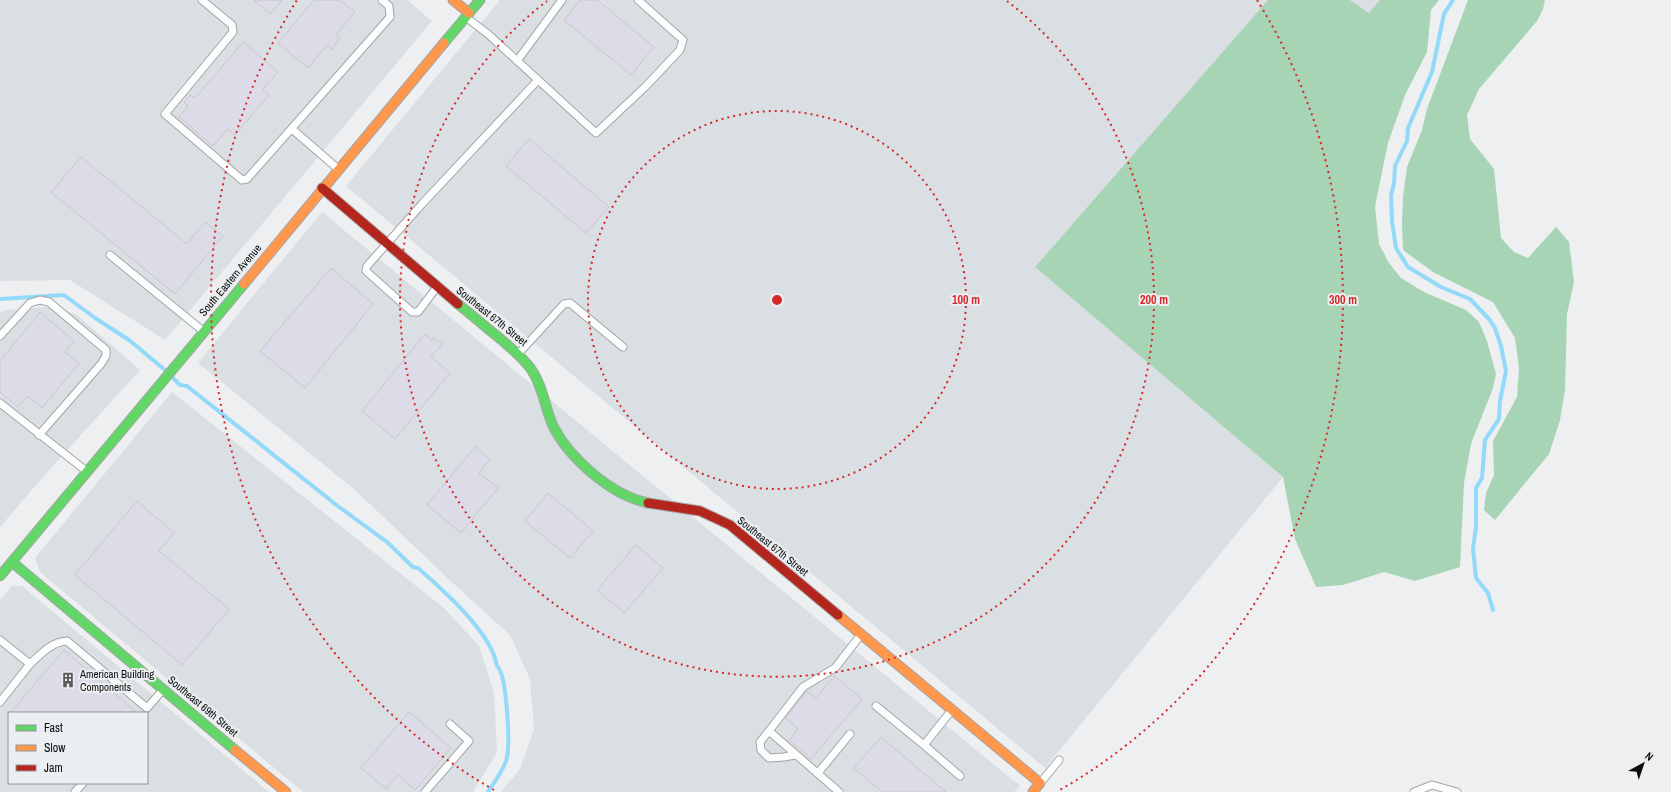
<svg xmlns="http://www.w3.org/2000/svg" width="1671" height="792" font-family="'Archivo Narrow',sans-serif">
<style>
.built{fill:#dadfe4;fill-rule:evenodd}
.forest{fill:#a7d4b5}
.lines{fill:none;stroke-linecap:round;stroke-linejoin:round}
.stream{stroke:#93d9fa;stroke-width:4}
.building{fill:#dddbe8;stroke:#c8c8ca}
.lane-casing{stroke:#a4a5a6;stroke-width:9}
.fast-casing{stroke:#a4a5a6;stroke-width:11}
.slow-casing{stroke:#a4a5a6;stroke-width:11}
.jam-casing{stroke:#a4a5a6;stroke-width:11}
.lane{stroke:#fcfdfd;stroke-width:7}
.fast{stroke:#63d668;stroke-width:9}
.slow{stroke:#ff974d;stroke-width:9}
.jam{stroke:#b3261e;stroke-width:9}
.ring{fill:none;stroke:#d62828;stroke-width:2;stroke-dasharray:2 4}
.labels{text-anchor:middle;dominant-baseline:central;stroke-width:4;stroke-linejoin:round;paint-order:stroke}
.street-label{font-size:11px;fill:#0b0c0c;stroke:#eceff1}
.poi-label{font-size:11px;fill:#0b0c0c;stroke:#eceff1;text-anchor:start}
.centre{fill:#d62828;stroke:#eceff1;stroke-width:2}
.ring-label{font-size:12px;text-anchor:middle;font-weight:bold;fill:#d62828;stroke:#eceff1;stroke-width:4;stroke-linejoin:round;paint-order:stroke}
</style>
<rect width="100%" height="100%" fill="#edeff0"/>
<path class="built" d="M0,0H407L432,21L165,340L70,280L0,281Z
M500,0H1268L1035,267L1283,477L1045,768L346,186Z
M1350,0H1380L1369,13Z
M322,212L1020,786L1014,792H501L520,769L534,729L530,679L510,635L456,586L354,489L198,363Z
M58,306L78,316L140,370L49,470L0,527V312L7,310Z
M172,392L445,609L479,646L494,693L497,752L473,792H303L40,572L35,558Z
M12,586H22L269,792H0V600ZM9,713H147V783H9Z"/>
<path class="forest" d="M1268,0H1350L1369,13L1380,0H1439L1431,10L1427,52L1405,95L1388,143L1375,206L1379,244L1389,263L1401,278L1424,292L1466,310L1479,322L1487,341L1496,374L1493,388L1471,444L1464,483L1460,567L1415,581L1384,572L1343,585L1316,587L1295,539L1283,477L1035,267Z
M1468,0H1545L1543,9L1537,21L1479,89L1467,115L1470,139L1494,169L1501,238L1514,252L1528,258L1556,227L1569,242L1574,282L1567,314L1565,390L1560,420L1549,454L1495,520L1484,510L1486,493L1494,475L1493,441L1517,397L1519,368L1515,338L1493,302L1433,272L1403,250L1402,224L1403,197L1407,167L1422,130L1427,109Z"/>
<g class="lines">
<path class="stream" d="M1453,0L1444,14L1432,72L1408,128L1407,141L1395,166L1394,184L1391,195L1392,221L1396,248L1408,267L1441,287L1470,299L1489,319L1495,328L1501,346L1506,371L1500,401L1499,419L1485,440L1482,478L1476,488V527L1473,549L1476,578L1488,593L1493,610
M0,299L64,295L95,318L129,340L165,370
M173,378L180,385L187,386L339,507L387,542L413,567L418,568C443,590 492,633 497,666C507,674 510,743 507,757C505,769 494,782 488,792"/>
</g>
<path class="building" d="M254,0H282L270,14Z
M314,0H340L355,12L336,35L340,38L332,49L327,45L308,68L278,43Z
M580,0H597L654,47L631,75L564,20Z
M243,42L278,72L263,89L269,95L235,135L228,129L213,146L179,117L188,106L184,102L190,95L195,98Z
M529,139L609,207L586,233L506,166Z
M81,157L187,244L205,222L223,236L175,294L51,192Z
M331,268L373,304L305,388L260,351Z
M40,312L74,341L65,352L79,363L42,408L28,396L18,407L0,392V361Z
M425,334L432,340L433,337L442,344L431,357L450,373L395,439L362,411Z
M475,447L490,459L479,473L498,488L461,533L427,505Z
M548,493L593,531L570,558L525,521Z
M137,501L174,533L159,551L229,609L182,665L75,575Z
M636,545L663,568L624,613L597,590Z
M64,650L137,713H10Z
M834,676L862,699L811,759L789,740L798,729L785,718L807,691L816,698Z
M409,712L451,748L415,790L398,775L386,789L361,768Z
M881,737L946,792H882L854,768Z"/>
<g class="lines">
<g class="lane-casing">
<path id="lane" d="M202,0L232,25L233,32L165,114L242,180L247,179L390,17L389,6L382,0
M467,18L488,34L596,133L645,87L680,50L683,40L638,0
M517,61L562,0
M292,129L337,168
M110,255L203,331
M437,287L418,312H412L366,271L367,266L422,204L538,80
M0,336L30,303L40,300L49,302L106,350V356L101,364L39,435
M520,352L564,304L570,303L623,347
M0,403L85,470
M0,640L30,664L0,702
M30,664C41,654 51,642 67,641L147,708L162,691
M876,706L924,745
M951,711L924,745L960,776
M769,731L760,742L761,750L769,758L784,757L795,755
M818,773L850,734
M1042,781L1059,760
M75,792L83,783
M425,792L469,741L450,724
M839,792L769,731L803,687L835,668L860,636
M1414,792L1432,785L1457,792"/>
</g>
<g class="fast-casing">
<path id="fast" d="M444,43L480,0
M458,304C473,316 488,329 503,341C513,350 523,358 531,369C543,386 545,408 553,426C570,459 611,495 648,503
M12,562L235,750
M0,576L244,284"/>
</g>
<g class="slow-casing">
<path id="slow" d="M453,0L469,13
M244,284L444,43
M838,615L1040,783L1033,792
M235,750L286,792"/>
</g>
<g class="jam-casing">
<path id="jam" d="M322,188L458,304
M648,503L700,511L730,525L838,615"/>
</g>
<use href="#lane" class="lane"/>
<use href="#fast" class="fast"/>
<use href="#slow" class="slow"/>
<use href="#jam" class="jam"/>
</g>
<g class="ring">
<circle cx="777" cy="300" r="189"/>
<path d="M1007 1A377 377 0 1 1 547 1"/>
<path d="M494 790A566 566 0 0 1 297 0M1257 0A566 566 0 0 1 1060 790"/>
</g>
<defs>
<g id="building-bare" transform="scale(1.2)"><path d="M-4-6H4V6H1V3H-1V6H-4ZM-2.5-4.3h1.7v1.8h-1.7ZM.8-4.3h1.7v1.8H.8ZM-2.5-1h1.7V.8h-1.7ZM.8-1h1.7V.8H.8Z" fill="#5a5b5c" stroke="#eceff1" stroke-width="2.5" paint-order="stroke"/></g>
</defs>
<g fill-rule="evenodd">
<use href="#building-bare" x="68" y="680"/>
</g>
<g class="labels">
<g class="street-label">
<text transform="translate(230 280) rotate(-50)">South Eastern Avenue</text>
<text transform="translate(492 316) rotate(39)">Southeast 67th Street</text>
<text transform="translate(773 546) rotate(39)">Southeast 67th Street</text>
<text transform="translate(203 706) rotate(40)">Southeast 69th Street</text>
</g>
<g class="poi-label">
<text x="80" y="674">American Building<tspan x="80" dy="13">Components</tspan></text>
</g>
</g>
<circle cx="777" cy="300" r="6" class="centre"/>
<g class="ring-label">
<text x="966" y="304">100 m</text>
<text x="1154" y="304">200 m</text>
<text x="1343" y="304">300 m</text>
</g>
<rect x="8" y="712" width="140" height="72" fill="#eceff1" stroke="#929495"/>
<rect x="16" y="725" width="20" height="6" fill="#63d668" stroke="#929495"/>
<text x="44" y="732" font-size="12" fill="#0b0c0c">Fast</text>
<rect x="16" y="745" width="20" height="6" fill="#ff974d" stroke="#929495"/>
<text x="44" y="752" font-size="12" fill="#0b0c0c">Slow</text>
<rect x="16" y="765" width="20" height="6" fill="#b3261e" stroke="#929495"/>
<text x="44" y="772" font-size="12" fill="#0b0c0c">Jam</text>
<g transform="translate(1643 764) rotate(40)" stroke="#eceff1" stroke-width="3" paint-order="stroke">
<path d="M0-3L7 15L0 10L-7 15Z" fill="#0b0c0c"/>
<text y="-6" font-size="11" font-weight="bold" text-anchor="middle" fill="#0b0c0c">N</text>
</g>
</svg>
